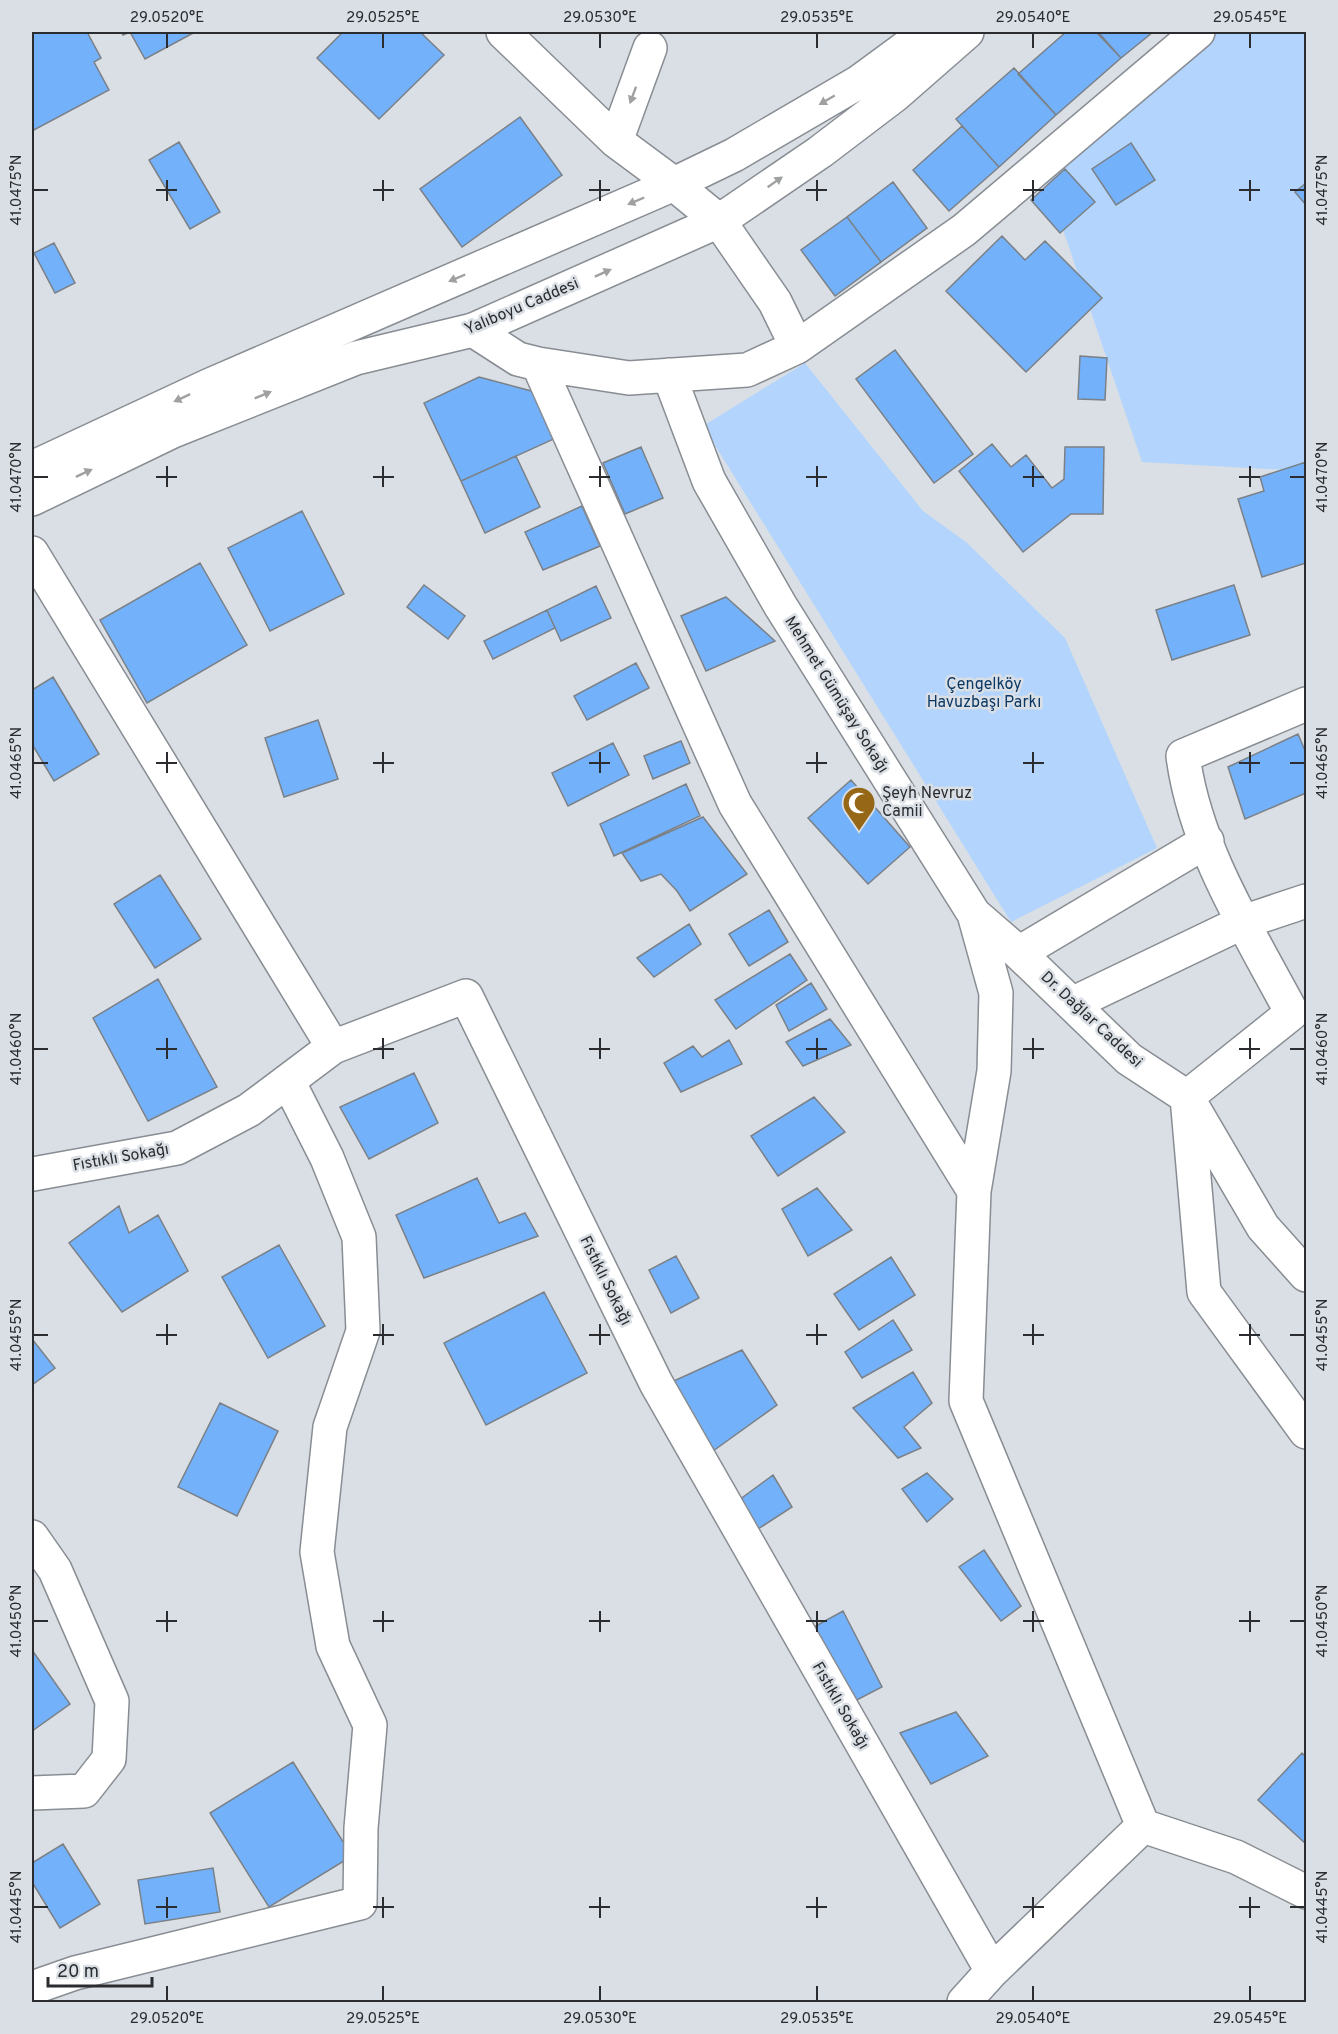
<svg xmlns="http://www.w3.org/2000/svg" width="1338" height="2034" font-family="Overpass,sans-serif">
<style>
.green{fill:#b2d4fd}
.building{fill:#73b1fa;stroke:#7b8086;stroke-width:1.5}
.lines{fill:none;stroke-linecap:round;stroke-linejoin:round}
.minor-casing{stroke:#888d93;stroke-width:36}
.major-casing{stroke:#888d93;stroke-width:36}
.minor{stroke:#fff;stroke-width:33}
.major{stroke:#fff;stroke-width:33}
.oneway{fill:#9fa0a1}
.ticks{fill:none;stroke:#2a2c2f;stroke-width:2}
.labels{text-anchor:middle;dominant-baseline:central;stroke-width:5;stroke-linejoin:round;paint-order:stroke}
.street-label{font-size:16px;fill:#2a2c2f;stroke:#d9dfe5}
.park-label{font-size:16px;fill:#0c3865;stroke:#d9dfe5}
.poi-label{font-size:16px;fill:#2a2c2f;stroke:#d9dfe5;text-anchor:start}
.neatline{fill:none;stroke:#2a2c2f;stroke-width:2}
.ticks-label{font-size:15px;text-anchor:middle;fill:#2a2c2f}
</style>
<rect width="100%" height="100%" fill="#d9dfe5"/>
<path class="green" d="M1182,32H1306V471L1142,462L1038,156Z
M805,363L923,511L966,542L1065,638L1157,848L1011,922L703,426Z"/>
<path class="building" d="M32,32H87L101,58L94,62L109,90L32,131Z
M121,32H195L145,59L130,32L123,35Z
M343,32H420L444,55L379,119L317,58Z
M1066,32H1096L1121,58L1056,115L1018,74Z
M1098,32H1153L1121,58Z
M1014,68L1056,115L999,167L956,119Z
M520,117L562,175L462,247L420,189Z
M962,126L999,167L949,211L913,170Z
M179,142L220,212L190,229L149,160Z
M1131,143L1155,180L1116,205L1092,169Z
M1065,169L1095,202L1060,233L1031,200Z
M893,182L927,228L881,262L847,217Z
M1306,183V205L1295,192Z
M847,217L881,262L835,296L801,250Z
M1002,236L1025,260L1045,241L1102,298L1026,372L946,291Z
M54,243L75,283L55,293L34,253Z
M895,350L973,454L934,483L856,379Z
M1080,356L1107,358L1105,400L1078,399Z
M479,377L535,392L556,438L461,481L424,403Z
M992,444L1011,467L1026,455L1052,488L1064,479L1065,447H1104L1103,514H1071L1023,552L959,471Z
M641,447L663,498L625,514L603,463Z
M516,456L540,507L485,533L461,481Z
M1306,462V563L1262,577L1238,499L1264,491L1260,477Z
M582,506L600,546L543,570L525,532Z
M302,511L344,594L270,631L228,548Z
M200,563L247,645L147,703L100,620Z
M424,585L465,616L448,639L407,607Z
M1234,585L1250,635L1172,660L1156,610Z
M596,586L611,618L561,641L547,610Z
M726,597L775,641L706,671L681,616Z
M547,610L555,628L493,659L484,641Z
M636,663L649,688L587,720L574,696Z
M53,677L99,754L54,781L32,744V690Z
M318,720L338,779L284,797L265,738Z
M1298,734L1306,753V793L1245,819L1228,767Z
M681,741L690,763L653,779L644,756Z
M613,743L629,775L568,806L552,773Z
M851,780L910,847L868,884L808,818Z
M686,784L700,816L614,856L600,824Z
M703,817L747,874L690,911L677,891L661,874L641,881L622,853Z
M160,875L201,939L155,968L114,904Z
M769,910L788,942L749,966L729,934Z
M689,924L701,944L654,977L637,958Z
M790,954L807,980L736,1029L715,1000Z
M158,979L217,1087L148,1121L93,1018Z
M811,983L827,1009L789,1031L776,1005Z
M830,1019L851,1045L803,1066L786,1042Z
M729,1040L742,1064L681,1092L664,1063L693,1046L702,1057Z
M414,1073L438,1123L369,1159L340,1107Z
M814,1097L845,1132L778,1176L751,1136Z
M477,1178L499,1223L525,1213L538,1236L424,1278L396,1215Z
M817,1188L852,1230L808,1256L782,1209Z
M119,1206L129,1233L158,1215L188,1271L122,1312L69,1243Z
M279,1245L325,1326L268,1358L222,1277Z
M676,1256L699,1298L671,1313L649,1270Z
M891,1257L915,1295L859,1330L834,1294Z
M544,1292L587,1373L486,1425L444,1343Z
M893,1320L912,1350L862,1378L845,1352Z
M32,1339L55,1368L32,1385Z
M742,1350L777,1405L713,1451L667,1384Z
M913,1372L932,1403L904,1427L921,1448L898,1458L853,1408Z
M220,1403L278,1431L237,1516L178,1487Z
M927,1473L953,1499L927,1522L902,1489Z
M773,1475L792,1507L752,1533L735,1503Z
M984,1550L1021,1606L1001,1621L959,1567Z
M843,1611L882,1687L849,1704L810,1629Z
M32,1650L70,1704L32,1731Z
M956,1712L988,1756L931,1784L900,1733Z
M1302,1753L1306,1757V1844L1258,1800Z
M293,1762L352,1856L269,1907L210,1813Z
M63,1844L100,1904L60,1928L32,1882V1863Z
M213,1868L220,1912L145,1924L138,1880Z"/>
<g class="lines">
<g class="minor-casing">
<path id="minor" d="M503,32L616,141L674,184L719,221L775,302L797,347
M616,141L650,48
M473,330L518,359L538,364L629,378L747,370L797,347L964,230L1198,32
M538,364L735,804L974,1191
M669,375L709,481L780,605L974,914L996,993L994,1071L974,1191L966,1401L1143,1826L992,1971L964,2002
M32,553L333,1047
M1306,704L1183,756C1195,848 1249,932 1292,1013L1187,1097L1204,1292L1306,1432
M974,914L1019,953L1129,1059L1187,1097L1263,1227L1306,1275
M1019,953L1207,841
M1072,1004L1243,922L1306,901
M33,1174L177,1148L249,1110L333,1047L466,996L656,1383L992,1971
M32,1537L55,1570L112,1701L109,1759L84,1791L32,1793
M1143,1826L1236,1857L1306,1892
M32,1988L75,1973L360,1903L361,1828L370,1725L333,1646L317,1552L330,1427L363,1331L359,1237L327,1158L288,1081"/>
</g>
<g class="major-casing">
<path id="major" d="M32,468L208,386L674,184L734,155L859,82L927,32
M32,499L173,431L356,358L473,330L719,221L820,152L895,95L967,32"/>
</g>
<use href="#minor" class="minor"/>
<use href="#major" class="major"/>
</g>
<defs><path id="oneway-solid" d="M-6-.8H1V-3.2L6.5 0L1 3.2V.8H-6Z" transform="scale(1.5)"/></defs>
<g class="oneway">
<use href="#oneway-solid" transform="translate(633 95) rotate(110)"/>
<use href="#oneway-solid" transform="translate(827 100) rotate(150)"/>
<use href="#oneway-solid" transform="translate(775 182) rotate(-35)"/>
<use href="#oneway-solid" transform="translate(636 201) rotate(157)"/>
<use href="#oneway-solid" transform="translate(603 273) rotate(-24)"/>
<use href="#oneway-solid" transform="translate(457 278) rotate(157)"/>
<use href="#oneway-solid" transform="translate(263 395) rotate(-22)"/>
<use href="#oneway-solid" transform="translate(182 398) rotate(155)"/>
<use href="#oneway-solid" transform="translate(84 473) rotate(-25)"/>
</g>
<path class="ticks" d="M167,33V48M383,33V48M600,33V48M817,33V48M1033,33V48M1250,33V48M167,180V201M383,180V201M600,180V201M817,180V201M1033,180V201M1250,180V201M33,190H48M156,190H177M373,190H394M589,190H610M806,190H827M1023,190H1044M1239,190H1260M1290,190H1305M167,466V487M383,466V487M600,466V487M817,466V487M1033,466V487M1250,466V487M33,477H48M156,477H177M373,477H394M589,477H610M806,477H827M1023,477H1044M1239,477H1260M1290,477H1305M167,752V773M383,752V773M600,752V773M817,752V773M1033,752V773M1250,752V773M33,763H48M156,763H177M373,763H394M589,763H610M806,763H827M1023,763H1044M1239,763H1260M1290,763H1305M167,1038V1059M383,1038V1059M600,1038V1059M817,1038V1059M1033,1038V1059M1250,1038V1059M33,1049H48M156,1049H177M373,1049H394M589,1049H610M806,1049H827M1023,1049H1044M1239,1049H1260M1290,1049H1305M167,1324V1345M383,1324V1345M600,1324V1345M817,1324V1345M1033,1324V1345M1250,1324V1345M33,1335H48M156,1335H177M373,1335H394M589,1335H610M806,1335H827M1023,1335H1044M1239,1335H1260M1290,1335H1305M167,1611V1632M383,1611V1632M600,1611V1632M817,1611V1632M1033,1611V1632M1250,1611V1632M33,1621H48M156,1621H177M373,1621H394M589,1621H610M806,1621H827M1023,1621H1044M1239,1621H1260M1290,1621H1305M167,1897V1918M383,1897V1918M600,1897V1918M817,1897V1918M1033,1897V1918M1250,1897V1918M33,1907H48M156,1907H177M373,1907H394M589,1907H610M806,1907H827M1023,1907H1044M1239,1907H1260M1290,1907H1305M167,1986V2001M383,1986V2001M600,1986V2001M817,1986V2001M1033,1986V2001M1250,1986V2001"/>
<defs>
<g id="mosque-pin" transform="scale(1.725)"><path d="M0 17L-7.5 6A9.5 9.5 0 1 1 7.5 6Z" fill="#976718" stroke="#d9dfe5"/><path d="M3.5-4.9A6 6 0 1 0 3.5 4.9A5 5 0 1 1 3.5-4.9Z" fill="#fff"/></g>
</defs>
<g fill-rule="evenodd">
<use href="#mosque-pin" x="859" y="803"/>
</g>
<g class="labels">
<g class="street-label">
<text transform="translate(522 307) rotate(-23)">Yalıboyu Caddesi</text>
<text transform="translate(836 695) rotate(58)">Mehmet Gümüşay Sokağı</text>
<text transform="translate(1091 1020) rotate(43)">Dr. Dağlar Caddesi</text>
<text transform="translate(121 1158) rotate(-10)">Fıstıklı Sokağı</text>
<text transform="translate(605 1281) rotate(64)">Fıstıklı Sokağı</text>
<text transform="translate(840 1706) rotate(60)">Fıstıklı Sokağı</text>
</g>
<g class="park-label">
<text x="984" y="685">Çengelköy<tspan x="984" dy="18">Havuzbaşı Parkı</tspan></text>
</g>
<g class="poi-label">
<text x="882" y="794">Şeyh Nevruz<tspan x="882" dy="18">Camii</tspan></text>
</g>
</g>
<rect width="1338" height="2034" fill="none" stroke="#d9dfe5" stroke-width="66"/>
<path d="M48 1977v9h104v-9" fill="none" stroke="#2a2c2f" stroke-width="3"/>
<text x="57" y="1977" font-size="18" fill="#2a2c2f" stroke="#d9dfe5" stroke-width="4.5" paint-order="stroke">20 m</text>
<rect x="33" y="33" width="1272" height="1968" class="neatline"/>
<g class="ticks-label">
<text x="167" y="22">29.0520°E</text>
<text x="383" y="22">29.0525°E</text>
<text x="600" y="22">29.0530°E</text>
<text x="817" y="22">29.0535°E</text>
<text x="1033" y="22">29.0540°E</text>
<text x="1250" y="22">29.0545°E</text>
<text transform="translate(16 190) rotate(-90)" y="5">41.0475°N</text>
<text transform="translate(1322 190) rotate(-90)" y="5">41.0475°N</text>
<text transform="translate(16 477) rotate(-90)" y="5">41.0470°N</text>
<text transform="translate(1322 477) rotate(-90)" y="5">41.0470°N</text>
<text transform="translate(16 763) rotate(-90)" y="5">41.0465°N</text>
<text transform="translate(1322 763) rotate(-90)" y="5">41.0465°N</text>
<text transform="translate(16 1049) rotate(-90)" y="5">41.0460°N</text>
<text transform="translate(1322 1049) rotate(-90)" y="5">41.0460°N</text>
<text transform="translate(16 1335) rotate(-90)" y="5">41.0455°N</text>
<text transform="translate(1322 1335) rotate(-90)" y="5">41.0455°N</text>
<text transform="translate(16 1621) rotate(-90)" y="5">41.0450°N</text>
<text transform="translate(1322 1621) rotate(-90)" y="5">41.0450°N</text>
<text transform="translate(16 1907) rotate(-90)" y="5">41.0445°N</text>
<text transform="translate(1322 1907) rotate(-90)" y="5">41.0445°N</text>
<text x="167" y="2023">29.0520°E</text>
<text x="383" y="2023">29.0525°E</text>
<text x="600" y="2023">29.0530°E</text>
<text x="817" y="2023">29.0535°E</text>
<text x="1033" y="2023">29.0540°E</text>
<text x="1250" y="2023">29.0545°E</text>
</g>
</svg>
